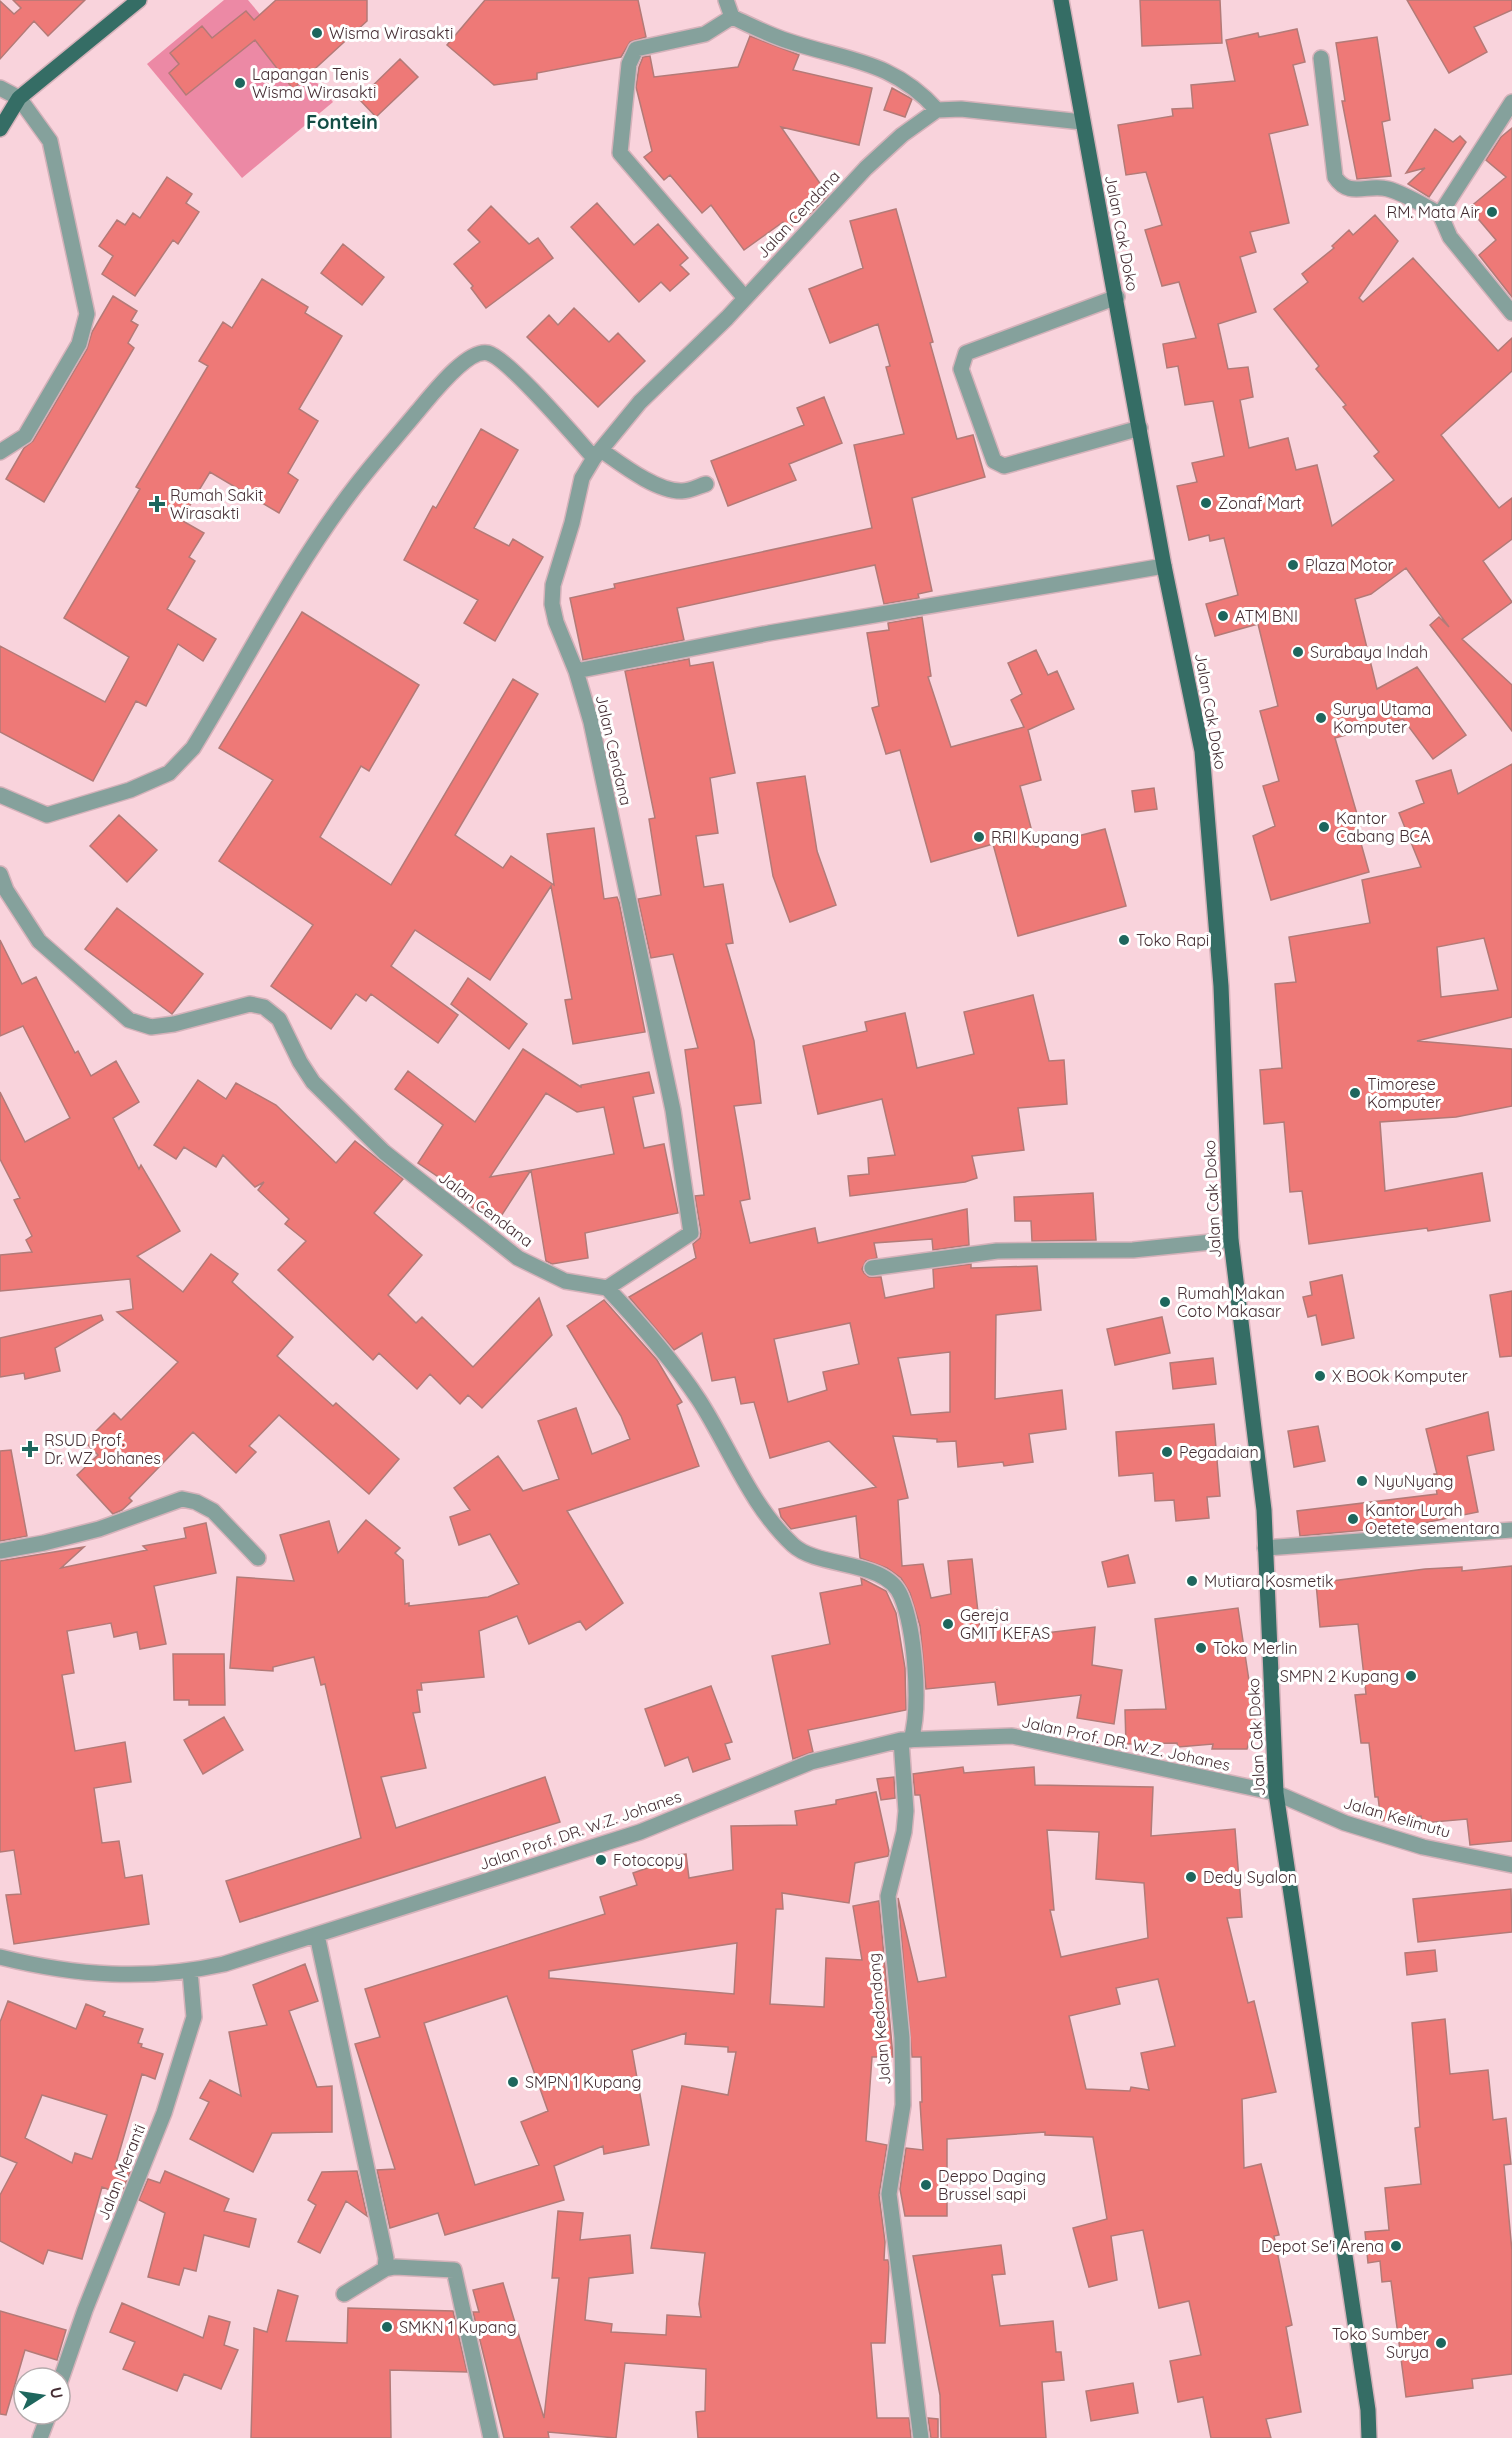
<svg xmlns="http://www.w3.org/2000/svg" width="1512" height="2438" font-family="Quicksand,sans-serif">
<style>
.green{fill:#ec89a5}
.building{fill:#ee7977;stroke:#b37a77;stroke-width:1.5;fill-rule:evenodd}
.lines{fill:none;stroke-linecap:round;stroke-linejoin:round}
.minor-casing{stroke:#d5b2ba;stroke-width:18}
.major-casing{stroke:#d5b2ba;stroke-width:18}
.minor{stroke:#85a19c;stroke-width:15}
.major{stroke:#356d65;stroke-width:15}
.poi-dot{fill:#1e665d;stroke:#fff;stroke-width:2}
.labels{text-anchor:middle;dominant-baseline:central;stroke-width:6;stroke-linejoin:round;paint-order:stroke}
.poi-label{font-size:16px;fill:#452d33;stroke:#fff;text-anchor:start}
.street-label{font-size:16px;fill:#452d33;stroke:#fff}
.quarter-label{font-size:20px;font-weight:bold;fill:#124d45;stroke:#fff}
</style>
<rect width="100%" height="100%" fill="#f9d3dc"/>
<path class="green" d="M224,0H248L333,102L242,178L147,64Z"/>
<path class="building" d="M13,0H85L48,36L34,21L0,59V1L14,14L21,8Z
M276,0H367V21L293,89L255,40L186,95L169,73L179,64L170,53L202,26L212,38L246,11L254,20Z
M485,0H638L646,37L630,42L621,57L537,73V79L494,85L447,45Z
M1140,0H1220L1222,43L1142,46Z
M1407,0H1512V10L1474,27L1487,52L1449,73Z
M1297,29L1305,62L1293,65L1308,125L1269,134L1289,223L1250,232L1256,252L1240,257L1256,312L1218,324L1228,369L1248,367L1253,397L1240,400L1249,448L1288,438L1296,470L1317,465L1332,526L1394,480L1374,456L1379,452L1343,407L1346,405L1316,369L1319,366L1274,309L1308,282L1302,274L1334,248L1332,246L1349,230L1353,235L1375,215L1398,241L1359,298L1363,302L1413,258L1498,351L1512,338V371L1441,435L1499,508L1512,498V539L1483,561L1512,602L1462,639L1512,685V731L1430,625L1439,617L1449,627L1406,568L1371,594L1355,599L1377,689L1417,667L1466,735L1433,759L1403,719L1335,738L1359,821L1355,822L1369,872L1271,900L1253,836L1275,826L1263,786L1279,781L1260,711L1278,706L1258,624L1215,636L1206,604L1238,595L1224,538L1210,541L1209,535L1189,540L1177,486L1197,482L1192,463L1224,456L1213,401L1185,405L1178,366L1167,368L1163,344L1196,338L1179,282L1162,286L1145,230L1162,225L1146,172L1126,175L1118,125L1173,116L1172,109L1193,108L1191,85L1235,81L1226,40L1258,33L1259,37Z
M750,36L799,55L793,70L872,88L859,145L781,127L828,195L811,213L788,229L783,222L744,250L711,205L702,213L670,175L664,180L644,157L652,151L636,87L639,67L643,57L650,56L654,77L738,67Z
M1377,37L1390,120L1382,122L1391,176L1357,179L1342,101H1345L1336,43Z
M400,59L418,77L376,117L359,99Z
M892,88L912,99L905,117L884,110Z
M1512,128V297L1479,255L1496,240L1469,208L1506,177L1486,160L1501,137Z
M1435,129L1453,142L1460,136L1466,142L1429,197L1408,184L1425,168L1406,173Z
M167,177L192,194L186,203L199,212L178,244L173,240L135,296L102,274L113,256L99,246L117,220L125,225L133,213L140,218Z
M597,203L634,245L658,224L688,258L680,265L689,274L670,291L661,282L639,302L571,227Z
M491,206L529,244L538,238L553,258L486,308L471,288L473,286L454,264L480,242L468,230Z
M896,209L933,342L930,343L957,439L973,435L985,477L912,498L932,591L918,594L919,598L884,604L875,565L677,608L684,640L583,660L570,598L615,588L614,584L872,528L854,445L904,434L886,367L890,366L878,324L830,343L809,289L863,268L850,221Z
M343,244L384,277L362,305L321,273Z
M262,279L308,307L305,313L342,336L299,409L318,421L288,473L298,480L279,513L210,472L181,520L204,533L189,557L195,561L167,609L216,639L203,661L178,644L146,706L136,701L93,781L0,732V646L105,702L129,657L64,618L140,489L136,487L208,366L199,361L223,322L232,328Z
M113,296L137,311L131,321L138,325L128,343L134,348L44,502L6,479L24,448L33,441L87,349L92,332Z
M574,308L609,342L618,333L645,361L598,407L527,337L549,315L558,325Z
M824,397L842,443L789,464L796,480L728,506L711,461L804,425L797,408Z
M481,429L518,450L474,528L509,546L513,539L543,557L495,641L464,623L478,600L404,560L433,506L436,508Z
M302,612L419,685L369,771L361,766L320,837L391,885L513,679L538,694L455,835L503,868L511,856L554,885L547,834L594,828L604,899L617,897L619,902L645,1032L573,1044L565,1000L572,999L551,886L490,980L415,930L391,966L458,1015L438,1043L371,994L366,1001L356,994L331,1029L271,986L313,925L219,861L273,780L219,748Z
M922,617L931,676L928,677L951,747L1024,727L1011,700L1022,694L1008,663L1036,650L1048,675L1057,671L1074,709L1028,730L1041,780L1020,786L1036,847L1105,829L1126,906L1018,936L993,844L931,862L900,750L886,754L872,708L879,706L867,633L889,630L888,623Z
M689,659L690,666L713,662L735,773L710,778L718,833L696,836L704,887L723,884L733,943L726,944L754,1041L761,1103L734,1106L750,1199L740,1201L750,1243L815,1228L818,1243L967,1209L969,1245L933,1250L932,1239L874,1243L877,1258L866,1261L862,1269L864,1273L869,1277H881L885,1298L934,1288L933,1269L971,1264V1268L1037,1266L1041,1310L996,1315L995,1399L1062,1390L1066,1429L1029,1434L1033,1462L1004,1466L1003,1462L958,1467L956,1441L937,1442V1439L893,1436L908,1498L898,1500L902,1566L923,1564L931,1598L951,1594L948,1561L972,1559L980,1630L1010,1627L1012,1637L1095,1627L1092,1665L1122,1670L1114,1724L1077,1718L1081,1695L998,1705L995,1682L926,1689L920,1626L910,1593L901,1578L887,1568L860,1558L856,1516L791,1529L781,1517L779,1509L876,1487L829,1441L770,1458L754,1402L741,1404L735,1377L712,1381L702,1333L674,1350L629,1297L696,1258L693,1244L700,1238L701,1232L695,1196L704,1195L685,1050L698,1048L673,954L651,958L638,899L661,895L649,819L655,818L625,671ZM850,1323L859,1364L823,1372L827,1390L788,1402L774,1339ZM950,1352V1412L911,1415L898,1358Z
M1512,764V1017L1417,1041L1512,1049V1106L1456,1117L1380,1122L1385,1191L1482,1173L1490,1221L1428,1231L1427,1228L1309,1244L1302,1191L1290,1192L1284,1122L1264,1124L1260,1070L1282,1068L1275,984L1296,982L1289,937L1370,923L1362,880L1421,867L1399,813L1424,803L1416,781L1451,770L1458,794ZM1484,938L1498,990L1441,997L1437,947Z
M805,776L817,851L836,905L790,922L773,876L757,783Z
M1154,788L1157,809L1135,812L1132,791Z
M119,815L157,850L127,882L90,846Z
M117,908L203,974L172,1014L85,949Z
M0,940L22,984L36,977L75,1053L78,1051L91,1076L116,1061L139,1102L113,1118L139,1169L141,1165L180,1231L137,1256L183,1292L211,1254L238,1274L232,1282L293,1337L277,1356L333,1406L336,1403L399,1459L369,1494L279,1415L249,1446L256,1452L236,1473L193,1432L129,1498L132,1501L122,1510L113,1514L77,1475L98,1455L85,1442L114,1413L121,1420L178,1362L117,1312L133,1309L130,1279L0,1291V1255L32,1252L26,1240L32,1236L14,1200L20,1198L0,1159V1092L25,1142L70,1118L23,1026L0,1036Z
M468,978L527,1024L509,1049L451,1004Z
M1033,995L1049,1061L1064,1060L1067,1104L1018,1108L1024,1150L972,1156L977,1178L965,1182L850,1196L848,1176L869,1174L868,1158L895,1155L882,1099L818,1114L803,1046L867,1031L865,1022L905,1013L917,1068L974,1054L964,1012Z
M523,1049L581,1087V1085L649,1072L654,1093L633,1097L644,1148L664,1144L678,1213L585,1233L588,1258L552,1264L546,1261L531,1170L614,1154L604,1107L577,1112L546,1093L490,1177L531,1170L496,1224L450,1192L453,1187L418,1163L443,1125L395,1089L408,1071L475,1122Z
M198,1080L226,1099L236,1083L276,1105L336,1163L355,1141L403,1179L374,1213L422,1255L388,1295L416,1323L422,1317L473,1367L539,1298L552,1335L482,1408L468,1395L460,1404L430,1374L417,1389L379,1353L373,1360L278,1270L306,1241L285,1224L289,1219L258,1190L264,1182L255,1187L223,1155L216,1167L184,1147L176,1159L154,1145Z
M1093,1193L1096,1240L1032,1241L1031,1221H1015L1014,1197Z
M1342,1275L1354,1338L1322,1345L1316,1315L1308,1317L1303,1297L1312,1295L1310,1282Z
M1512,1291V1356L1500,1357L1490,1295Z
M604,1300L657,1360L682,1402L677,1405L699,1466L567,1511L623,1603L586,1630L580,1621L529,1644L517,1616L479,1631L484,1677L421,1683L422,1690H417L420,1712L413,1713L426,1768L381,1777L396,1828L545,1777L560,1822L240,1922L226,1881L361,1838L325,1684L321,1685L314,1657L273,1667V1671L230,1668L237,1577L294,1581L280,1535L329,1521L338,1553L366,1520L400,1548L395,1553L403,1560L405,1604L409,1603V1606L488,1597L519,1584L490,1534L459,1545L450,1517L470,1510L454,1488L498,1456L523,1491L559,1479L538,1421L576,1408L592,1454L630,1439L621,1416L567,1326Z
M101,1315L103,1320L55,1348L60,1371L25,1379L24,1373L0,1377V1338Z
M1162,1317L1170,1353L1115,1365L1107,1329Z
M1213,1358L1216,1384L1173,1389L1170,1363Z
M1488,1412L1494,1450L1467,1456L1478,1512L1409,1526L1300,1536L1297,1511L1437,1494L1434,1474H1437L1426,1429Z
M1214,1424L1220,1496L1207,1497L1209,1518L1176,1521L1174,1500L1155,1501L1153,1473L1119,1476L1116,1432Z
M1318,1426L1325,1461L1294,1467L1288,1431Z
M11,1450L27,1536L0,1541V1451Z
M206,1523L216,1573L154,1586L166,1644L140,1649L137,1632L114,1637L111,1623L67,1631L74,1673L62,1675L75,1751L125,1742L131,1782L94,1788L102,1843L119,1841L125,1878L142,1875L149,1924L14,1944L6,1895L21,1894L14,1850L0,1852V1561L84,1547L61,1568L147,1550L143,1546L186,1538L184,1528Z
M1128,1555L1135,1583L1108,1587L1102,1562Z
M1512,1566V1841L1470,1845L1467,1819L1422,1823L1421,1816L1381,1821L1378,1797H1375L1369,1743H1361L1355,1695L1366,1694L1358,1624L1320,1627L1316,1583L1425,1569L1462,1567V1571Z
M861,1578L886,1591L896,1613L905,1668L906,1710L808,1730L813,1752L793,1759L772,1656L830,1644L820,1593L862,1585Z
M1238,1608L1256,1727L1253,1728L1247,1749H1212L1213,1744L1178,1747L1177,1743L1126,1744L1125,1710L1166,1709L1155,1619Z
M173,1654H224L225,1705H189V1700H174Z
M711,1686L732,1742L725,1744L730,1759L693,1772L688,1757L665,1766L645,1709Z
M224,1717L243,1750L203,1774L184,1740Z
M963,1767L964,1773L1034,1767L1035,1785L1153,1787L1151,1836L1235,1829L1242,1917L1227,1918L1248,2003L1254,2001L1276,2092L1242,2099L1244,2168L1261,2164L1279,2235L1274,2236L1292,2325L1286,2327L1301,2412L1266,2419L1271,2438H1211L1203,2397L1178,2402L1170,2361L1201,2355L1189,2301L1159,2308L1143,2230L1111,2236L1117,2280L1089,2287L1073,2228L1107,2219L1093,2137L1045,2135V2132L947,2139V2216H905L900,2189L906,2148L923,2150L920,2102H922L921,2057H912L898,1898L918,1982L946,1977L920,1795H915L913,1774ZM1047,1830L1099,1832L1096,1879L1144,1883L1148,1938L1061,1957L1050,1910H1054ZM1158,1979L1175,2046L1141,2053L1149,2090L1131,2087L1130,2091L1086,2089L1069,2016L1120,2004L1116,1988Z
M894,1777L895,1798L881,1800L877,1779Z
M876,1792L889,1851L888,1856L855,1863L849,1903L782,1893L783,1909H776L770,2004L824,2007L826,1958L862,1960L853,1906L879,1901L893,2057H872L866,2141L887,2145L879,2195L885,2242L884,2260H888L889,2266L885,2343H871L877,2418H909L911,2438H698L696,2412L705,2411L706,2369L625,2363L616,2438L548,2432L549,2438H504L473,2312H479L473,2290L503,2283L544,2418L559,2278H552L558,2211L583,2213L580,2240L630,2235L633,2273L589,2278L585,2320L612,2324L611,2332L666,2335L667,2315L701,2317L699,2304L705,2253L651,2248L682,2086L728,2095L736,2052H728V2047L685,2044L686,2033L632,2050L649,2145L604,2154L603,2146L554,2166L564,2200L445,2235L438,2213L390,2228L377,2170L395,2169L355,2044L380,2037L365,1989L605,1914L600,1897L637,1885L633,1873L662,1863L661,1857L686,1854L689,1878L733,1870L731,1826L797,1825L795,1811L836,1804V1800ZM737,1943L734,1994L549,1978V1971ZM507,1996L548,2111L521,2122L539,2165L475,2185L424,2023Z
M1511,1889L1512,1932L1418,1942L1413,1899Z
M1435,1950L1437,1971L1407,1975L1405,1953Z
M305,1964L318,2001L289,2011L317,2087L332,2086V2132L272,2133L253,2172L190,2139L209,2102L200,2098L210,2080L241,2096L229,2032L267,2025L253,1985Z
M8,2001L76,2029L86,2004L105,2012L103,2016L143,2029L138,2043L142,2044L141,2047L163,2054L155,2079L142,2074L115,2167L130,2172L121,2194L102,2187L82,2259L48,2250L43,2264L0,2241V2195L17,2163L0,2156V2022ZM42,2095L107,2115L92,2159L75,2153L72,2163L25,2138Z
M1445,2019L1450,2074L1488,2070L1493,2120L1506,2118L1511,2164L1504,2165L1512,2251V2374L1472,2379L1473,2388L1406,2397L1391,2281L1382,2282L1380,2261L1368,2263L1365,2232L1389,2230L1385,2188L1421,2184L1415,2128L1420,2127L1412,2023Z
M165,2171L229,2199L224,2211L256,2219L249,2247L204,2235L196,2271L184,2268L179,2285L148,2277L165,2213L139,2200L148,2179L160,2183Z
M357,2171L367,2216L346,2201L320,2253L298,2242L316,2205L308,2200L322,2172Z
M1001,2245L1005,2274L992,2275L1000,2326L1053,2321L1056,2352H1061L1064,2380L1042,2382L1046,2438H941L940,2395L913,2256Z
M278,2290L298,2296L286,2341L347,2343L348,2308L453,2311L467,2372L390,2370L391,2438H251L254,2328L267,2332Z
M122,2303L203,2338L209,2316L230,2322L224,2345L238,2350L221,2389L184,2374L177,2391L123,2369L135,2342L110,2332Z
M0,2311L66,2330L57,2360L25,2350L6,2415L0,2414Z
M1133,2383L1138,2413L1091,2421L1086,2391Z
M928,2418L938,2419V2438H931Z"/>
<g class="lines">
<g class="minor-casing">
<path id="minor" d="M726,0L732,17C750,25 769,35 788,41C847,61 892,60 937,110
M732,17L705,34L636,49L629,64L620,153L745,298
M1321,58L1335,177C1349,199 1368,183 1388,189C1406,194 1424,206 1440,214
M0,88L19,98L50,141L87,314L79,344L25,436L0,452
M1512,102L1440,214L1450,237L1512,313
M1117,297L966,353L961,369L994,461L1004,466L1140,428
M601,450C621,464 657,492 682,491C690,491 699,486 706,484
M576,671L556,622L552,604L553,585L572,523L582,478L594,458L640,402L727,318L866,168L902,135L937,110L961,109L1082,122
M0,795L47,815L130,790L169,773L193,748C244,665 289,575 348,496C369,467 394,440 417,412C430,397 467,348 488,353C508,358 576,438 594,458
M0,874L6,890L39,941L129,1020L151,1027L174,1024L250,1004L264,1007L279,1019L300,1062L313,1082L384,1152L518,1258L565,1281L607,1288L691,1233L673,1110L591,722L576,671L769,633L1164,566
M872,1268L997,1251L1133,1250L1231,1240
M607,1288C640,1323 672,1359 699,1400C730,1448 750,1505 793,1545C819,1569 886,1559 901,1596C915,1629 921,1706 911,1740
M1265,1548L1512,1530
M0,1551L44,1543L99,1529L182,1499L196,1502L213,1511L258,1558
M901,1740L906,1811L904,1832L888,1896L902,2038L903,2105L889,2194L921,2438
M317,1935L386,2258L385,2269
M0,1957C76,1976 148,1981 224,1964L640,1832L811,1762L901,1740L1012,1736L1276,1793L1345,1823L1423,1847L1512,1865
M344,2294L385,2269L395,2267L454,2270L491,2438
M60,2382L85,2310L164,2113L194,2017L190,1971
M40,2438L49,2414"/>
</g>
<g class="major-casing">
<path id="major" d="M1061,0L1164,566L1202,751L1221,986L1231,1240L1264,1510L1276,1793L1368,2410L1369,2438
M0,129L19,98L139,0"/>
</g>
<use href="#minor" class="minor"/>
<use href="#major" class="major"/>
</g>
<g class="poi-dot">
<circle cx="317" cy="33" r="6"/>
<circle cx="240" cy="83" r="6"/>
<circle cx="1492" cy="212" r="6"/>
<circle cx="1206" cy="503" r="6"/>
<path d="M154 495h6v6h6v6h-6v6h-6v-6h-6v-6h6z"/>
<circle cx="1293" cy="565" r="6"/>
<circle cx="1223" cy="616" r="6"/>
<circle cx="1298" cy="652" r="6"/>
<circle cx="1321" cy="718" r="6"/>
<circle cx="1324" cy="827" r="6"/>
<circle cx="979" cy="837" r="6"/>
<circle cx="1124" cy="940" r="6"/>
<circle cx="1355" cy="1093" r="6"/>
<circle cx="1165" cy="1302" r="6"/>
<circle cx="1320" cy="1376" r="6"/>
<path d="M27 1440h6v6h6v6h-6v6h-6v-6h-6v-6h6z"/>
<circle cx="1167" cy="1452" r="6"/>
<circle cx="1362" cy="1481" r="6"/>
<circle cx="1353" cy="1519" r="6"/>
<circle cx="1192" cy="1581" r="6"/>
<circle cx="948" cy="1624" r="6"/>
<circle cx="1201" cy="1648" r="6"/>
<circle cx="1411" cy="1676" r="6"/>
<circle cx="601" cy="1860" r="6"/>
<circle cx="1191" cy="1877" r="6"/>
<circle cx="513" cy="2082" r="6"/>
<circle cx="926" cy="2185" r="6"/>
<circle cx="1396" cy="2246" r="6"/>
<circle cx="387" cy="2327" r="6"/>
<circle cx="1441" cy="2343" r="6"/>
</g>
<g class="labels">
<g class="poi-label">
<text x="329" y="33">Wisma Wirasakti</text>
<text x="252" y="74">Lapangan Tenis<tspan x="252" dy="18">Wisma Wirasakti</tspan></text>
<text x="1480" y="212" text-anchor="end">RM. Mata Air</text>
<text x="170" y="495">Rumah Sakit<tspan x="170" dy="18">Wirasakti</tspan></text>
<text x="1218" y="503">Zonaf Mart</text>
<text x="1305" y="565">Plaza Motor</text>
<text x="1235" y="616">ATM BNI</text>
<text x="1310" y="652">Surabaya Indah</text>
<text x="1333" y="709">Surya Utama<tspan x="1333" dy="18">Komputer</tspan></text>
<text x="1336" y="818">Kantor<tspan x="1336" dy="18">Cabang BCA</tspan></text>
<text x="991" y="837">RRI Kupang</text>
<text x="1136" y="940">Toko Rapi</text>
<text x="1367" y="1084">Timorese<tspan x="1367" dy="18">Komputer</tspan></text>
<text x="1177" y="1293">Rumah Makan<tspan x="1177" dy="18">Coto Makasar</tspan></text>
<text x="1332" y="1376">X BOOk Komputer</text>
<text x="44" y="1440">RSUD Prof.<tspan x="44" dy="18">Dr. WZ Johanes</tspan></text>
<text x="1179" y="1452">Pegadaian</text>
<text x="1374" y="1481">NyuNyang</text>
<text x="1365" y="1510">Kantor Lurah<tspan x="1365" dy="18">Oetete sementara</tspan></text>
<text x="1204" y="1581">Mutiara Kosmetik</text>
<text x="960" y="1615">Gereja<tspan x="960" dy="18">GMIT KEFAS</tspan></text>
<text x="1213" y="1648">Toko Merlin</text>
<text x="1399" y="1676" text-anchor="end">SMPN 2 Kupang</text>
<text x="613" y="1860">Fotocopy</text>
<text x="1203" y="1877">Dedy Syalon</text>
<text x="525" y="2082">SMPN 1 Kupang</text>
<text x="938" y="2176">Deppo Daging<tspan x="938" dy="18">Brussel sapi</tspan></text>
<text x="1384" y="2246" text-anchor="end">Depot Se'i Arena</text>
<text x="399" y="2327">SMKN 1 Kupang</text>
<text x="1429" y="2334" text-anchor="end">Toko Sumber<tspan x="1429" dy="18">Surya</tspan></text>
</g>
<g class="street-label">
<text transform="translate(798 214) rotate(-47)">Jalan Cendana</text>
<text transform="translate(1122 233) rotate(79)">Jalan Cak Doko</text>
<text transform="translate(1211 711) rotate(80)">Jalan Cak Doko</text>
<text transform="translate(614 750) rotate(77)">Jalan Cendana</text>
<text transform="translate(1212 1199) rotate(-93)">Jalan Cak Doko</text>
<text transform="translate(486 1209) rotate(37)">Jalan Cendana</text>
<text transform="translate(1256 1737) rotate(-93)">Jalan Cak Doko</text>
<text transform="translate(1126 1743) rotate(12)">Jalan Prof. DR. W.Z. Johanes</text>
<text transform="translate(1397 1817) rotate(16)">Jalan Kelimutu</text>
<text transform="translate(580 1830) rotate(-19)">Jalan Prof. DR. W.Z. Johanes</text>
<text transform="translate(879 2019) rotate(-95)">Jalan Kedondong</text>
<text transform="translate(121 2172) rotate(-68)">Jalan Meranti</text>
</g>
<g class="quarter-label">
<text x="342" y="121">Fontein</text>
</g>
</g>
<g transform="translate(42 2396) rotate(78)"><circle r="28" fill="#ffffff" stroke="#b5abad" stroke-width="1.5"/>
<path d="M0-4.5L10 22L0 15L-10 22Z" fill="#1e665d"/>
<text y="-9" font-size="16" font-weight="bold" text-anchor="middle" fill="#452d33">U</text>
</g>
</svg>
